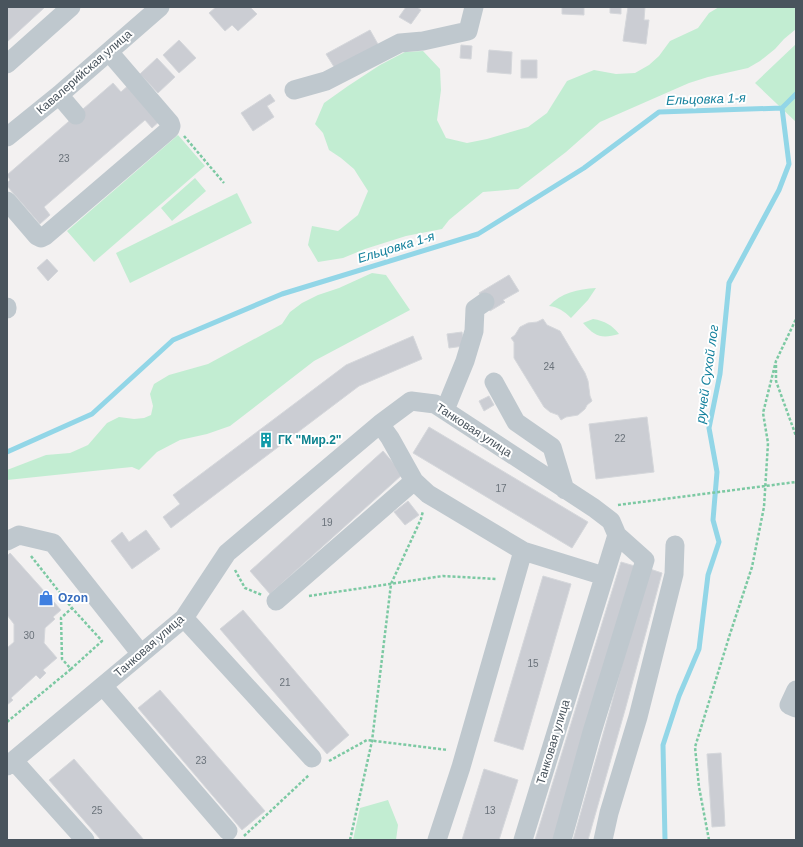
<svg xmlns="http://www.w3.org/2000/svg" width="803" height="847" font-family="Arial,sans-serif">
<style>
.green{fill:#c2edd2}
.lines{fill:none;stroke-linecap:round;stroke-linejoin:round}
.stream{stroke:#92d6e7;stroke-width:5}
.building{fill:#cbcdd3;stroke:#d5d7db}
.path{stroke:#7cc9a3;stroke-width:2.5;stroke-dasharray:3 2;stroke-linecap:butt}
.minor{stroke:#bfc8ce;stroke-width:19}
.labels{text-anchor:middle;dominant-baseline:central;stroke-width:4;stroke-linejoin:round;paint-order:stroke}
.number-label{font-size:10px;fill:#6a727a}
.street-label{font-size:12px;fill:#49545d;stroke:#fff}
.culture-label{font-size:12px;font-weight:bold;fill:#0d838f;stroke:#fff;text-anchor:start}
.shop-label{font-size:12px;font-weight:bold;fill:#366cbe;stroke:#fff;text-anchor:start}
.water-label{font-size:13px;font-style:italic;fill:#15819d;stroke:#fff}
</style>
<rect width="100%" height="100%" fill="#f3f1f1"/>
<path class="green" d="M719,7H796V29L784,39L775,49L760,61L748,68L708,77L689,83L600,122L566,152L518,189L483,192L449,220L442,229L406,236L365,249L343,258L318,262L308,245L312,226L338,231L358,215L368,191L354,169L341,158L329,150L323,133L315,124L324,103L348,86L380,65L405,52L423,51L440,69L441,90L437,120L446,138L467,143L487,139L528,127L547,113L567,81L594,70L616,74L635,73L649,65L659,56L670,41L698,28L709,13Z
M796,44V122L755,83Z
M178,135L205,166L94,262L67,231Z
M195,178L206,191L172,221L161,208Z
M237,193L252,223L130,283L116,253Z
M372,273L386,275L410,310L314,361L230,426L207,434L180,440L157,452L139,470L132,467L122,468L7,480V470L46,455L70,453L88,445L107,423L119,417L134,419L144,418L151,415L153,406L150,394L154,384L169,375L208,364L282,324L290,312L302,303L318,295L339,288Z
M596,288L588,300L571,318C564,311 558,307 549,306C561,293 578,289 596,288Z
M593,319C605,321 612,325 619,334C602,339 595,337 583,323Z
M388,800L398,825L396,840H353L360,808Z"/>
<g class="lines">
<path class="stream" d="M7,452L92,414L173,340L282,294L478,234L584,168L659,112L782,108L796,94
M665,840L663,745L679,696L699,649L708,575L719,542L713,520L717,472L709,428L720,374L729,283L779,190L789,164L782,108"/>
</g>
<path class="building" d="M7,7H43L44,8L7,42Z
M216,7H250L257,14L238,31L232,25L225,31L209,13Z
M406,7H417L421,10L411,24L399,17Z
M562,7H584V15L562,14Z
M610,7H621V14L610,13Z
M628,7H645L644,20H649L646,44L623,41Z
M370,30L379,46L336,70L326,54Z
M179,40L196,58L179,73L163,55Z
M461,45L472,46L471,59L460,58Z
M489,50L512,52L511,74L487,72Z
M157,58L175,77L158,93L140,74Z
M521,60H537V78H521Z
M113,83L121,92L131,83L162,119L152,128L145,120L44,207L50,215L40,224L7,186V183L10,180L7,175Z
M270,94L275,101L267,106L274,117L253,131L241,113Z
M47,259L58,271L48,281L37,268Z
M509,275L519,291L503,300L505,302L490,311L479,293Z
M543,319L547,325L560,331L585,373L588,381L590,396L592,401L587,405L585,409L578,415L566,417L561,420L558,415L550,412L544,407L514,358V342L511,338L515,335L520,327L528,323L537,322Z
M462,332L464,346L449,348L447,334Z
M413,336L422,359L359,386L171,528L163,517L180,504L173,495L346,365Z
M489,396L494,405L484,411L479,401Z
M647,417L654,472L596,479L589,424Z
M429,427L588,522L572,548L413,453Z
M383,451L403,474L270,594L250,571Z
M408,501L419,515L405,525L394,512Z
M146,530L160,549L132,569L111,541L122,532L129,542Z
M10,553L61,610L53,617L55,619L45,628L44,643L57,658L43,670L46,673L40,679L36,675L11,698L13,700L7,705V648L14,642V624L7,615V556Z
M621,562L638,567L553,840H535Z
M647,568L662,573L625,710L588,840H573L611,706Z
M543,576L571,584L523,750L494,741Z
M243,610L349,735L327,754L220,629Z
M160,690L265,811L242,830L138,708Z
M721,753L725,826L712,827L707,754Z
M74,759L144,840H101L49,780Z
M484,769L518,780L499,840H462Z"/>
<g class="lines">
<path class="path" d="M184,136L224,183
M776,365V381L796,436
M618,505L796,482
M31,556L72,608L102,641L71,669L62,659L61,618L72,608
M235,570L245,588L262,595
M309,596L443,576L497,579
M7,722L71,669
M329,761L367,740L448,750
M244,836L309,775
M350,840L372,741L391,584L421,519L423,511
M709,840L699,787L695,747L730,634L752,567L764,507L768,443L763,413L776,361L796,319"/>
<path class="minor" d="M7,64L71,7
M294,90L326,81L400,43L423,41L468,31L474,7
M59,95L76,115
M7,137L59,95L160,7
M7,201L37,236L41,238L45,236L170,129L171,126L170,123L109,52
M7,307V309
M494,382L516,422L552,447L565,490
M445,410L465,361L474,331L475,309L485,302
M380,424L390,438L414,481L428,494L523,551
M7,541L19,535L53,543L141,654
M276,601L414,481
M184,618L312,758
M103,686L228,831
M796,690L789,705L796,708
M14,761L85,840
M7,766L184,618L227,553L380,424L411,401L435,404L594,508L611,521L617,535L523,840
M437,840L461,767L523,551L604,576
M562,840L592,732L645,560L617,535
M603,840L609,813L638,717L674,574L675,545"/>
</g>
<defs>
<g id="building-bare" transform="scale(1.2)"><path d="M-4-6H4V6H1V3H-1V6H-4ZM-2.5-4.3h1.7v1.8h-1.7ZM.8-4.3h1.7v1.8H.8ZM-2.5-1h1.7V.8h-1.7ZM.8-1h1.7V.8H.8Z" fill="#0f9aa8" stroke="#fff" stroke-width="2.5" paint-order="stroke"/></g>
<g id="shop-bare" transform="scale(1.2)"><path d="M-5-2.5h2.3a2.7 3.5 0 0 1 5.4 0H5L5.5 6h-11ZM-1.5-2.5h3a1.5 2.3 0 0 0-3 0Z" fill="#3f7fe0" stroke="#fff" stroke-width="2.5" paint-order="stroke"/></g>
</defs>
<g fill-rule="evenodd">
<use href="#building-bare" x="266" y="440"/>
<use href="#shop-bare" x="46" y="598"/>
</g>
<g class="labels">
<g class="number-label">
<text x="64" y="158">23</text>
<text x="549" y="366">24</text>
<text x="620" y="438">22</text>
<text x="501" y="488">17</text>
<text x="327" y="522">19</text>
<text x="29" y="635">30</text>
<text x="533" y="663">15</text>
<text x="285" y="682">21</text>
<text x="201" y="760">23</text>
<text x="97" y="810">25</text>
<text x="490" y="810">13</text>
</g>
<g class="street-label">
<text transform="translate(84 72) rotate(-41)">Кавалерийская улица</text>
<text transform="translate(474 430) rotate(33)">Танковая улица</text>
<text transform="translate(149 646) rotate(-41)">Танковая улица</text>
<text transform="translate(553 742) rotate(-73)">Танковая улица</text>
</g>
<g class="culture-label">
<text x="278" y="440">ГК "Мир.2"</text>
</g>
<g class="shop-label">
<text x="58" y="598">Ozon</text>
</g>
<g class="water-label">
<text transform="translate(706 99) rotate(-2)">Ельцовка 1-я</text>
<text transform="translate(396 247) rotate(-17)">Ельцовка 1-я</text>
<text transform="translate(707 374) rotate(-82)">ручей Сухой лог</text>
</g>
</g>
<rect width="803" height="847" fill="none" stroke="#49545d" stroke-width="16"/>
</svg>
